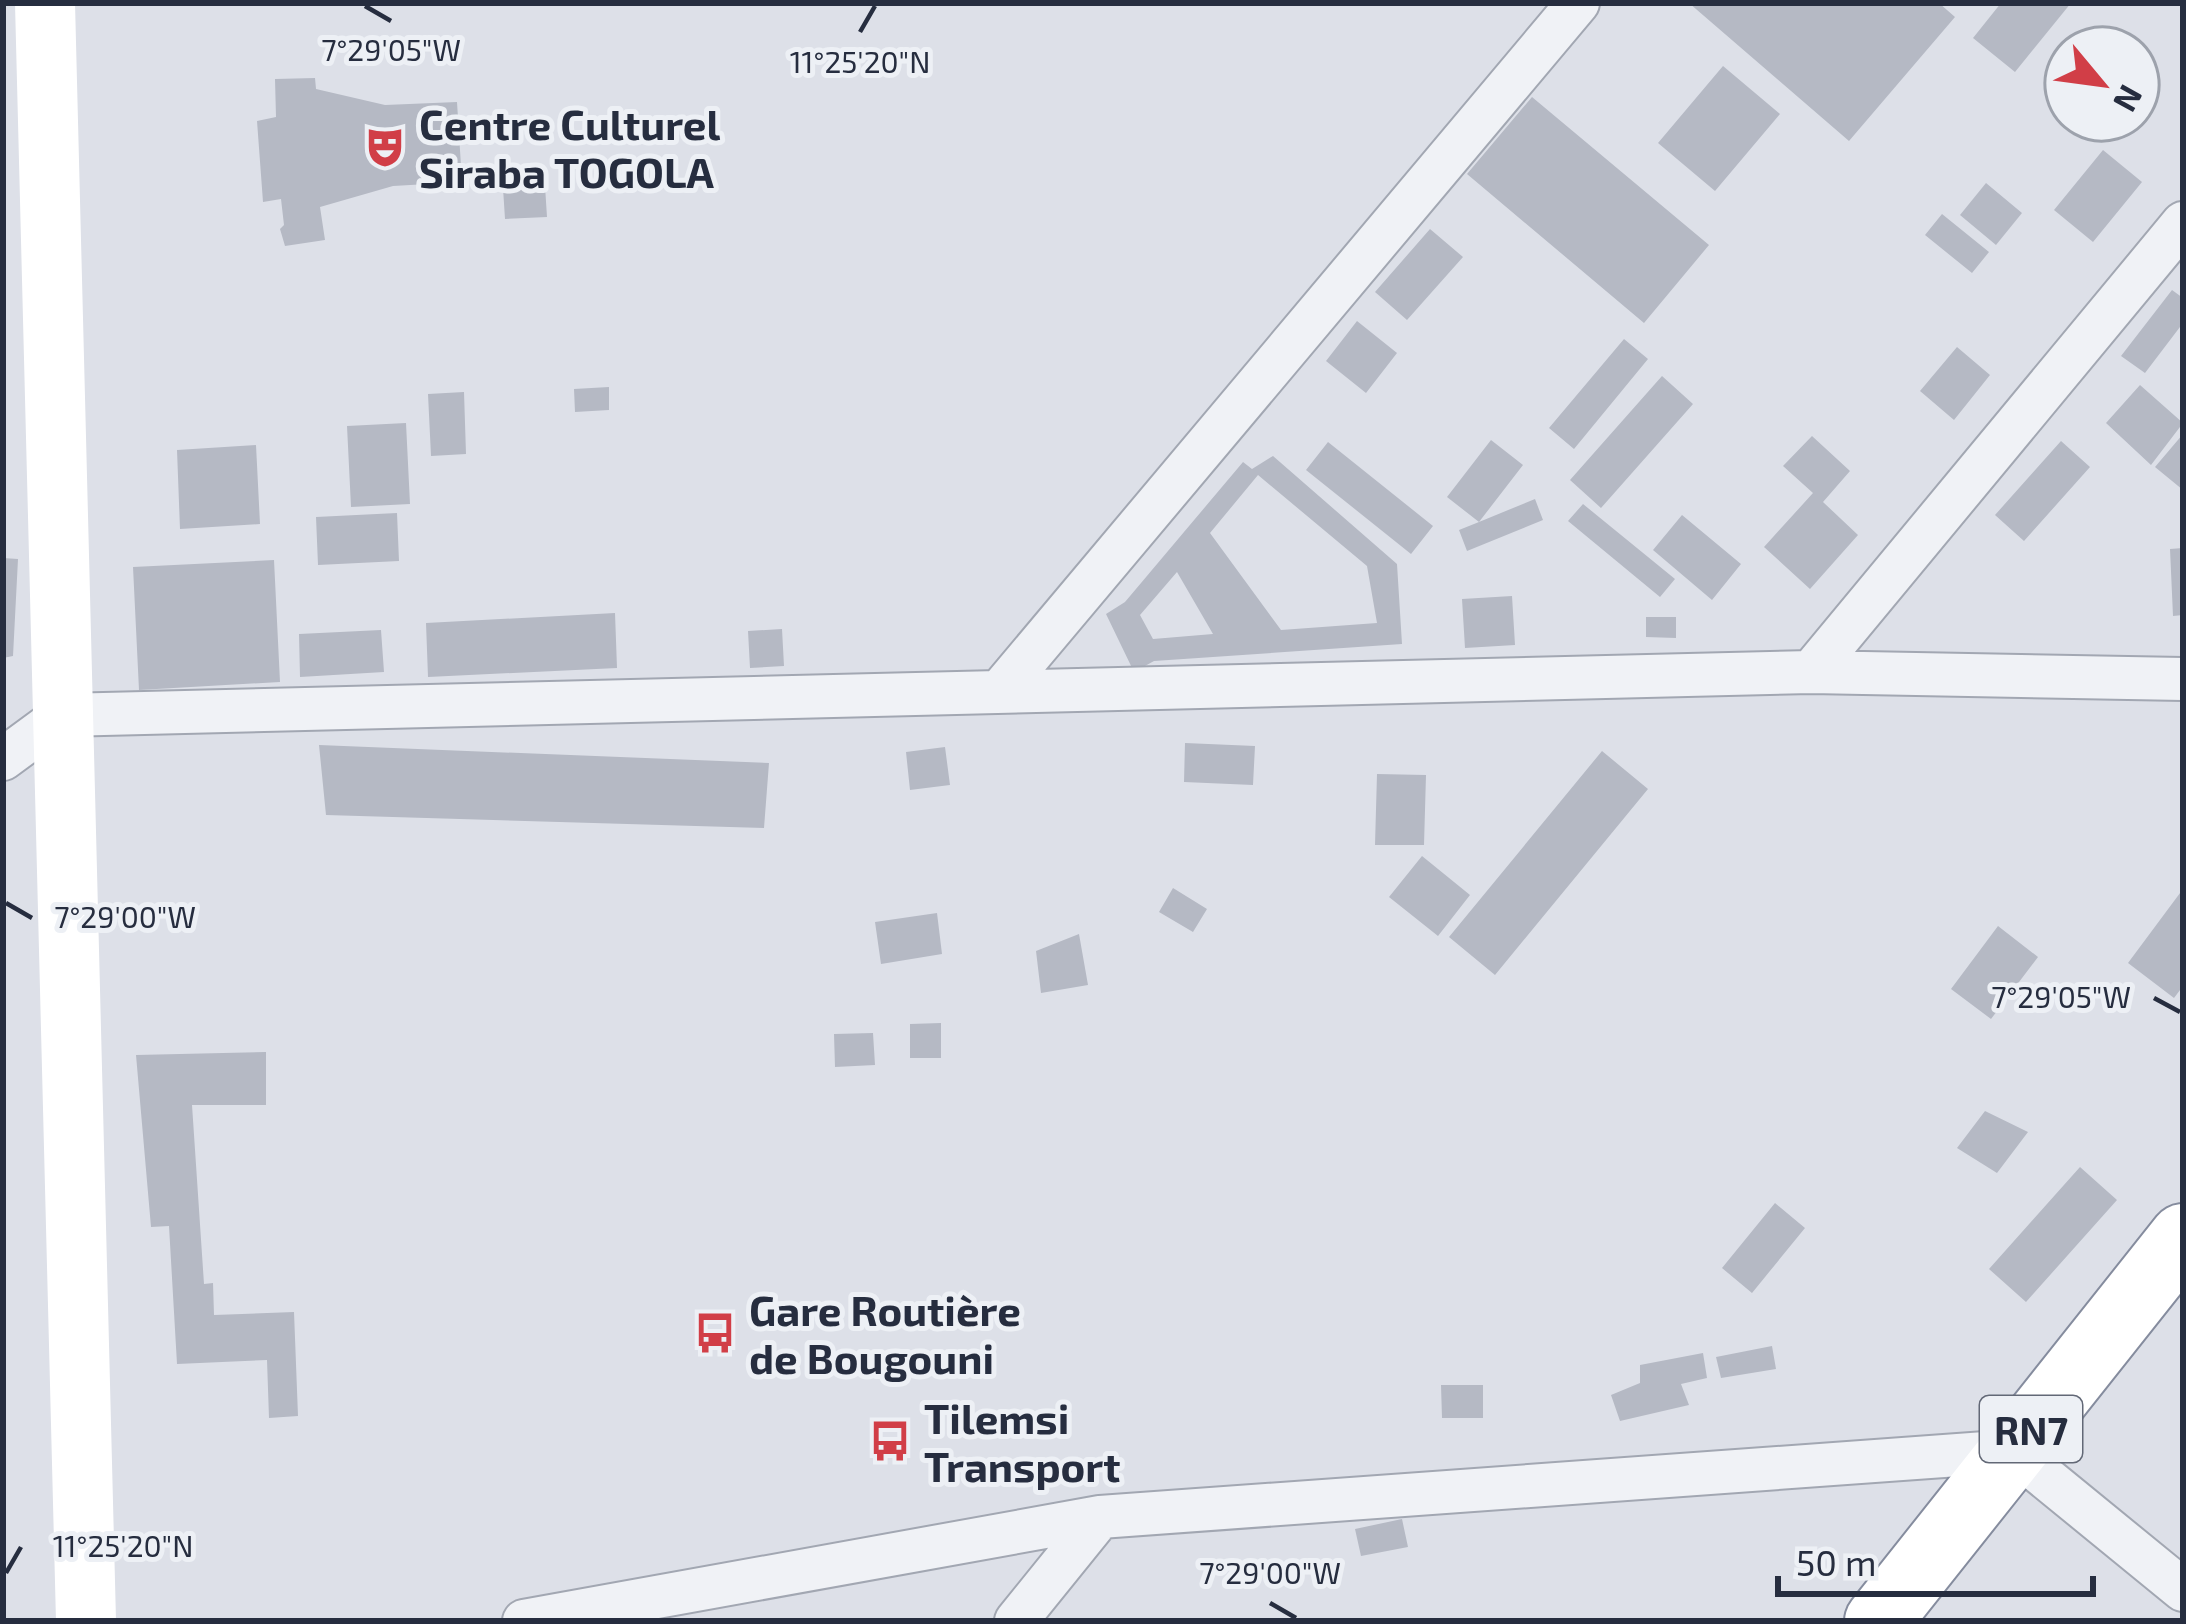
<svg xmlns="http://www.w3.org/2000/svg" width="2186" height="1624" font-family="'Exo 2',sans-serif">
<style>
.building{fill:#b5b9c4;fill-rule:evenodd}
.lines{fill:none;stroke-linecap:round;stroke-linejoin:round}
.street-casing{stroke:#a2a7b2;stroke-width:46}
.highway-casing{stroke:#858c9e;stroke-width:70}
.street{stroke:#f0f2f6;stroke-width:42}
.secondary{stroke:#fff;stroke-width:60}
.highway{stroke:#fff;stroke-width:66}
.ticks{fill:none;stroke:#262d3f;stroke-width:4.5}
.labels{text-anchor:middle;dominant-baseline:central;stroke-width:10;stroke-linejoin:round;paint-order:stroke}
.shield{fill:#edf0f5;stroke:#626876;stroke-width:3}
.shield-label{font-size:39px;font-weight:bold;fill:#262d3f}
.poi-label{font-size:42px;font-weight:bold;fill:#262d3f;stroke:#edf0f5;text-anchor:start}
.ticks-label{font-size:30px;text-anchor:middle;fill:#262d3f;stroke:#edf0f5;stroke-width:10;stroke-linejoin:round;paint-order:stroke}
</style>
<rect width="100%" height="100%" fill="#dde0e8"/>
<path class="building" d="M1689,3H1939L1955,17L1849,141Z
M2001,3H2071L2015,72L1973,38Z
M1723,66L1780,114L1715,191L1658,143Z
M315,78L316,89L385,105L457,102L462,182L393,186L320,207L325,240L285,246L280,229L284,225L281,199L263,202L257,121L276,117L275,79Z
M1532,97L1709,245L1644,323L1467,174Z
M2103,150L2142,182L2093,242L2054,210Z
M1986,183L2022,213L1996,245L1960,215Z
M545,186L547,217L505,219L503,188Z
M1942,214L1989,252L1972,273L1925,235Z
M1430,229L1463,257L1407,320L1375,292Z
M2172,290L2183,298V323L2145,373L2121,356Z
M1357,321L1397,353L1366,393L1326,361Z
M1624,339L1648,359L1574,449L1549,428Z
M1957,347L1990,375L1954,420L1920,391Z
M1662,376L1693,404L1601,508L1570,480Z
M2140,385L2183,423L2151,465L2106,423Z
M609,387V410L575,412L574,389Z
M464,392L466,454L431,456L428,394Z
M406,423L410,504L351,507L347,426Z
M2183,434V490L2155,467Z
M1812,436L1850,471L1823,502L1858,535L1810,589L1764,547L1813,493L1783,466Z
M1491,440L1523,465L1479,522L1535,499L1543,520L1467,551L1459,530L1479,522L1447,497Z
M2061,441L2090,467L2024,541L1995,515Z
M1328,442L1433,526L1411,554L1306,470Z
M256,445L260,524L180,529L177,450Z
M1273,456L1397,564L1402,644L1154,661L1134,672L1106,614L1125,602L1243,462L1252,469ZM1258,475L1367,566L1377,623L1281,630L1210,533ZM1177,572L1213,634L1153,639L1140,615Z
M1583,504L1675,579L1660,597L1568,521Z
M397,513L399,561L318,565L316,517Z
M1682,515L1741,564L1712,600L1653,550Z
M2183,548V615L2173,616L2170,549Z
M3,558L18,559L13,656L3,658Z
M274,560L280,682L139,690L133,567Z
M1512,596L1515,645L1465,648L1462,599Z
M615,613L617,668L428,677L426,623Z
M1646,617H1676V638L1646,637Z
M782,629L784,666L750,668L748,631Z
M381,630L384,672L300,677L299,634Z
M1185,743L1255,746L1253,785L1184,782Z
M319,745L769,763L764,828L326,815Z
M945,747L950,785L910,790L906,752Z
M1602,751L1648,789L1495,975L1449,937Z
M1377,774L1426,775L1424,845H1375Z
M1422,856L1470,895L1438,936L1389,897Z
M1173,888L1207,909L1193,932L1159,912Z
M2183,889V986L2174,998L2128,963Z
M937,913L942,954L881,964L875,922Z
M1998,926L2038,957L1991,1019L1951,989Z
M1079,934L1088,985L1041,993L1036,951Z
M941,1023V1058H910V1024Z
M873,1033L875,1065L835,1067L834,1034Z
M266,1052V1105H192L204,1284L213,1283L214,1315L294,1312L298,1416L269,1418L267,1360L177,1364L169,1226L151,1227L136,1055Z
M1985,1111L2028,1132L1997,1173L1957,1148Z
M2080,1167L2117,1200L2026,1302L1989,1269Z
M1775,1203L1805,1228L1752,1293L1722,1268Z
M1772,1346L1776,1369L1721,1378L1716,1357Z
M1703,1353L1707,1378L1681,1384L1689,1405L1620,1421L1611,1395L1640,1383V1365Z
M1441,1385H1483V1418H1442Z
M1402,1519L1408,1547L1361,1556L1355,1529Z"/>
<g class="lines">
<g class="street-casing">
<path id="street" d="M1811,672L2183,223
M999,692L1578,3
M3,759L63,715L1811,672L2183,679
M524,1621L1100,1517L2013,1451L2183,1590
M1016,1621L1100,1517"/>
</g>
<g class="highway-casing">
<path id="highway" d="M1878,1621L2183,1237"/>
</g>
<use href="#street" class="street"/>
<path class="secondary" d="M45,3L86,1621"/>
<use href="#highway" class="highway"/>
</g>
<path class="ticks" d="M365,6L391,21M860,32L875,6M6,903L32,918M2154,998L2180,1012M6,1573L21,1547M1270,1603L1296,1618"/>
<defs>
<g id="theatre-bare" transform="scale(3.24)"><path d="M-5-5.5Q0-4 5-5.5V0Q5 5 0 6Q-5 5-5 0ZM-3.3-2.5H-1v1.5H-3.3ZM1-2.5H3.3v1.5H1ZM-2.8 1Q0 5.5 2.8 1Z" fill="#d13e47" stroke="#edf0f5" stroke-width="2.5" paint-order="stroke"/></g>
<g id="bus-bare" transform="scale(3.24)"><path d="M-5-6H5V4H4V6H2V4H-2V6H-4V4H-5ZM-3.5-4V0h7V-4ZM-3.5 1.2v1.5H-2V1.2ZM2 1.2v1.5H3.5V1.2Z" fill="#d13e47" stroke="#edf0f5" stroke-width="2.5" paint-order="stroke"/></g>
</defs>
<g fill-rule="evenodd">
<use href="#theatre-bare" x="385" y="147"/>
<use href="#bus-bare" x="715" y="1333"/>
<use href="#bus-bare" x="890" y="1441"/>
</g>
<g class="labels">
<rect class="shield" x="1980" y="1396" width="102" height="66" rx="9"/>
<g class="shield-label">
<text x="2031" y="1429">RN7</text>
</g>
<g class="poi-label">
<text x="419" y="123">Centre Culturel<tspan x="419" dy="48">Siraba TOGOLA</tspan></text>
<text x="749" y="1309">Gare Routière<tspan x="749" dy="48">de Bougouni</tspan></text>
<text x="924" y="1417">Tilemsi<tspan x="924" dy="48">Transport</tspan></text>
</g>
</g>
<g class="ticks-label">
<text x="391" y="61">7°29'05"W</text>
<text x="860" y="73">11°25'20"N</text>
<text x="125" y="928">7°29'00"W</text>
<text x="2061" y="1008">7°29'05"W</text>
<text x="123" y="1557">11°25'20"N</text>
<text x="1270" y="1584">7°29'00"W</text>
</g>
<rect width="2186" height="1624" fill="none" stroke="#262d3f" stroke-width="12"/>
<g transform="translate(2102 84) rotate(119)"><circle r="57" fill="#edf0f5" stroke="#9da2ac" stroke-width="3"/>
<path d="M0-9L21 45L0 30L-21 45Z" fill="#d13e47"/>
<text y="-18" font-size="33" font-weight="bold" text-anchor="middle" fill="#262d3f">N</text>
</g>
<path d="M1778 1576v18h315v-18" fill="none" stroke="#262d3f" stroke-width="6"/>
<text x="1796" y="1576" font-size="36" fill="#262d3f" stroke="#edf0f5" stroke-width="9" paint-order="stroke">50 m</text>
</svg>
